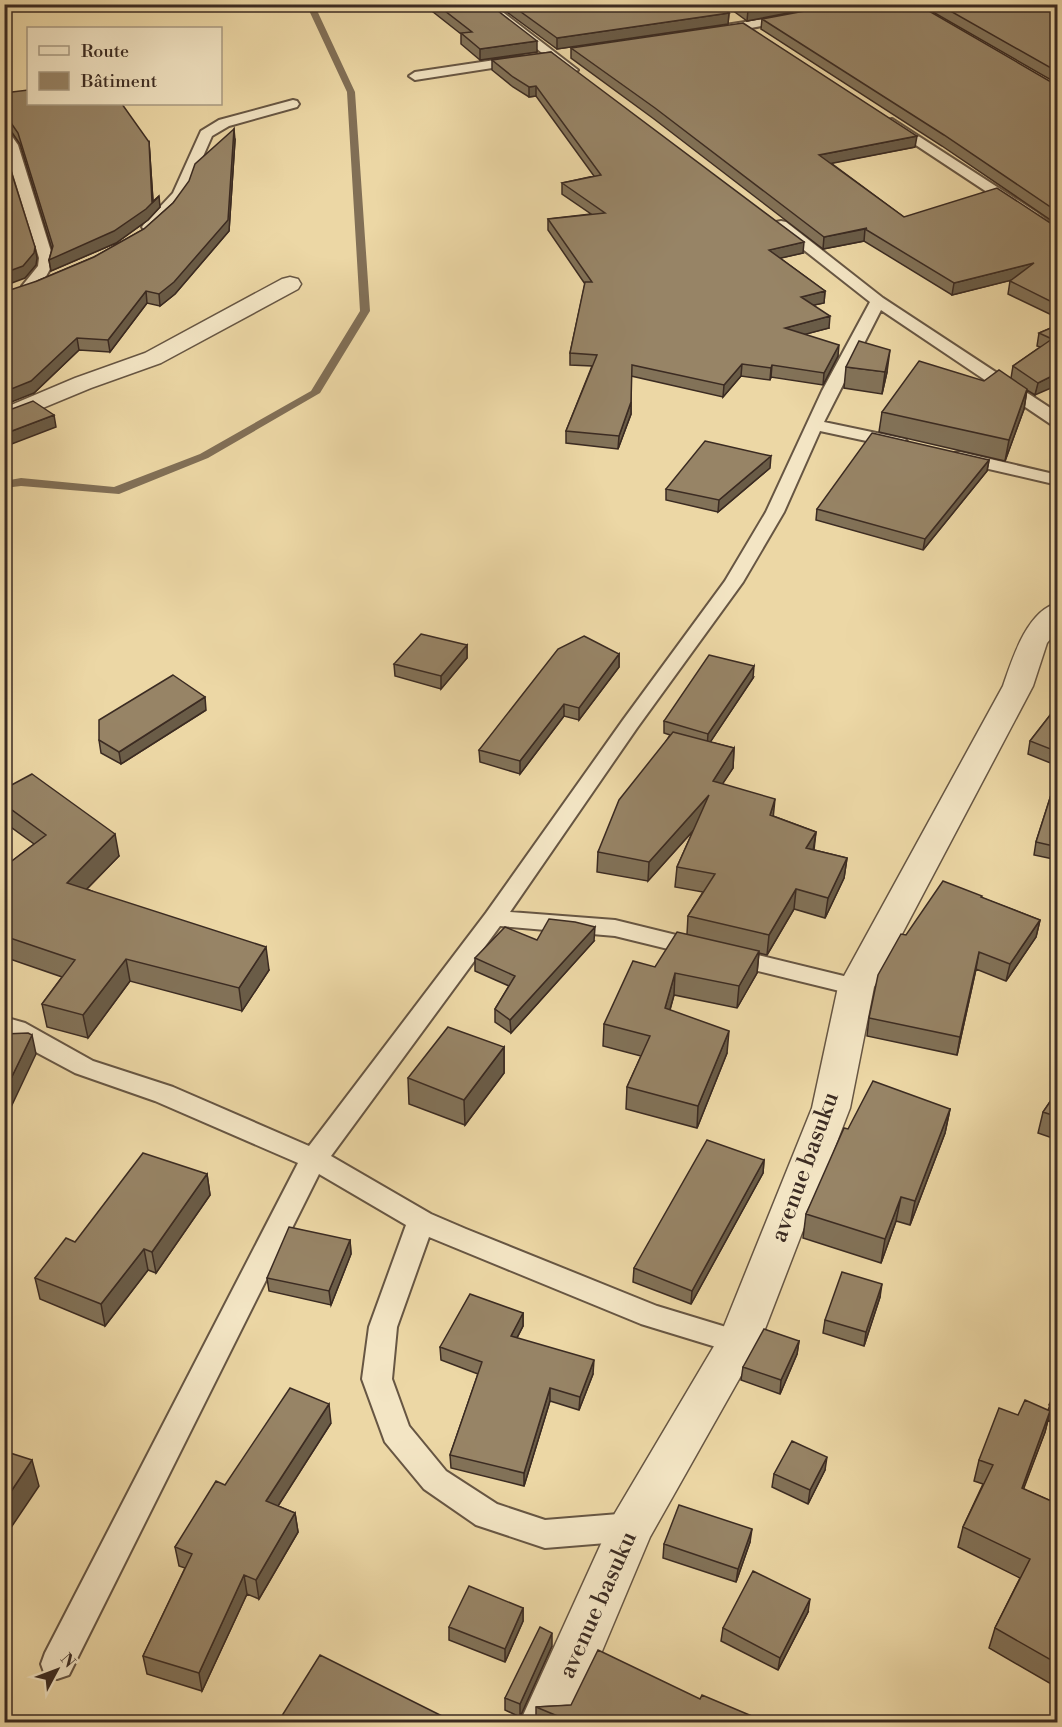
<svg xmlns="http://www.w3.org/2000/svg" width="1062" height="1727" font-family="'Libre Bodoni',serif">
<style>
.lines{fill:none;stroke-linecap:round;stroke-linejoin:round}
.stream{fill:#816f56;fill-rule:evenodd}
.service-casing{stroke:#675643;stroke-width:4}
.minor-casing{stroke:#675643;stroke-width:3}
.service{fill:#f3e5c4;fill-rule:evenodd}
.minor{fill:#f3e5c4;fill-rule:evenodd}
.wall{fill:#827258;stroke:#3b2b22;stroke-width:1.5}
.shaded-wall{fill:#6a5c47;stroke:#3b2b22;stroke-width:1.5}
.building{fill:#978466;stroke:#3b2b22;stroke-width:1.5}
.labels{text-anchor:middle;dominant-baseline:central;stroke-width:4.5;stroke-linejoin:round;paint-order:stroke}
.street-label{font-size:24px;fill:#3b2b22;stroke:#f3e5c4}
</style>
<rect width="100%" height="100%" fill="#ecd7a5"/>
<filter id="stains"><feTurbulence type="fractalNoise" baseFrequency=".00333" numOctaves="4"/><feColorMatrix values="0 0 0 0 .2 0 0 0 0 .09 0 0 0 0 .02 0 0 0 .5 -.17"/></filter>
<radialGradient id="worn" r=".72"><stop offset=".6" stop-color="#630" stop-opacity="0"/><stop offset="1" stop-color="#630" stop-opacity=".3"/></radialGradient>
<g class="lines">
<path class="stream" d="M306,4H314L355,92L370,311L320,393L208,458L119,494L21,486L4,488V481L21,478L114,487L200,454L311,391L360,311L347,92Z"/>
<g class="service-casing">
<path id="service" d="M479,4H492L578,70L572,74L568,73Z
M790,15L794,16V20L719,34L713,30L719,26Z
M521,56L525,57V63L415,80L409,76L415,72Z
M293,100L297,101L299,104L297,107L229,126L212,136L186,195L154,230H144L142,227L144,224L173,193L201,131L219,120Z
M892,119L1036,212L1058,228V239L887,126L886,123L887,120Z
M4,131L9,132L18,145L53,258C52,269 41,288 30,291L22,286L38,266L39,258L4,145Z
M781,221L786,222L883,298L1058,413V426L1052,425L881,310L824,422L905,439L908,443L905,447L899,448L820,431L784,512L743,582L637,728L510,912L615,920L856,979L865,981L868,987L865,993L856,995L615,936L500,926L331,1156L431,1214L466,1229L657,1306L749,1334L753,1342L749,1350L739,1354L641,1324L429,1237L397,1327L392,1379L409,1426L446,1471L497,1504L545,1520L631,1513L642,1517L647,1527L642,1537L631,1541L545,1548L476,1525L424,1489L385,1442L362,1379L369,1327L406,1225L319,1174L69,1675L57,1679L45,1675L41,1664L45,1653L298,1163L155,1101L75,1073L4,1035V1017L25,1023L93,1061L173,1087L309,1146L486,913L623,720L725,581L766,512L822,391L870,302L776,228L774,225L776,222Z
M960,452L1058,475V485L954,461L951,457L954,453Z"/>
</g>
<g class="minor-casing">
<path id="minor" d="M290,277L298,279L301,284L298,289L161,363L91,388L4,424V408L75,378L145,353L282,279Z
M1058,603V630L1047,643L1033,686L874,987L850,1108L760,1342L650,1537L600,1656L569,1722H520L615,1513L720,1336L812,1108L838,987L1003,686C1012,660 1027,610 1058,603Z"/>
</g>
<use href="#service" class="service"/>
<use href="#minor" class="minor"/>
</g>
<path class="wall" d="M423,4H489L537,52L480,60L461,44V34Z
M496,4H717L729,13L728,24L557,49Z
M724,4H834L747,21Z
M919,4H1058V84Z
M762,19L1058,86V225L942,146L761,29Z
M571,48L915,147L831,163L904,217L1058,228V318L1008,294L1010,281L1011,280L952,295L864,241L823,249L654,119L571,58Z
M551,52L803,253L780,258L825,291L824,303L814,305L829,328L805,334L838,356L823,385L771,377L770,380L741,376L723,397L631,376V414L618,449L566,443V431L592,366L570,365V353L585,284L548,230V219L591,214L562,194V183L594,176L536,96L529,97L513,87L492,70V60Z
M4,93L149,142L153,201L160,207L148,220L116,243L51,271L49,260L52,249L20,144L11,131L4,130Z
M235,140L229,231L175,294L160,306L147,303L110,352L79,350L34,393L37,281L94,257L144,229L173,203Z
M1058,325L1035,395L1027,390L1024,409L1005,461L879,432L882,412L984,381L1011,378L1013,366L1040,347L1037,346L1039,333Z
M846,367L887,372L882,394L844,388Z
M989,460L987,471L923,550L816,520L817,509Z
M770,468L718,512L666,500V489Z
M467,645V658L441,689L395,676L394,664Z
M619,654V667L579,720L564,716L520,774L480,762L479,750Z
M753,678L710,742L734,748L733,768L722,784L773,816L816,832L814,850L847,858L844,878L825,918L794,909L767,955L759,953L757,973L737,1008L674,995L670,1010L727,1053L697,1128L626,1109L627,1087L641,1056L603,1046L604,1024L655,967L687,934L688,916L703,892L675,887L677,867L693,831L648,881L597,872L598,852L670,735L664,733V721Z
M1058,705V766L1028,754L1030,741Z
M206,710L121,764L101,753L99,740Z
M1058,773V860L1034,855L1036,842Z
M4,789L119,856L87,889L269,970L242,1011L130,981L88,1038L47,1027L42,1004L62,977L4,957V867L34,844L4,822Z
M982,898L1040,920L1036,937L1006,981L976,969L957,1055L867,1036L869,1018L906,935Z
M537,940L594,941L511,1033L495,1022V1009L509,986L475,971V958Z
M504,1047V1073L465,1125L409,1104L408,1078Z
M1058,1090V1140L1038,1133L1043,1112Z
M950,1109L945,1133L910,1225L896,1221L881,1263L803,1238L806,1214L848,1129Z
M764,1160L763,1173L691,1304L633,1282L634,1268Z
M207,1174L210,1195L156,1273L148,1270L105,1326L40,1299L35,1278L75,1242Z
M350,1240L351,1254L331,1305L269,1291L267,1278Z
M880,1297L864,1346L823,1333L825,1320Z
M523,1313V1326L517,1338L593,1374L579,1410L550,1401L524,1486L451,1468L450,1455L478,1374L441,1360L440,1347Z
M799,1341L797,1354L780,1394L741,1380L743,1367Z
M1058,1386V1424L1048,1420L1045,1432L1023,1489L1058,1504V1688L989,1648L995,1628L1020,1578L958,1547L963,1527L983,1484L974,1481L979,1460L1018,1415L1048,1410Z
M331,1423L278,1506L295,1513L298,1532L259,1599L247,1594L202,1691L147,1674L143,1656L185,1568L179,1566L175,1547L225,1485Z
M825,1470L808,1504L772,1487L774,1474Z
M750,1542L736,1582L663,1558L664,1544Z
M523,1608V1621L505,1662L449,1640V1627Z
M808,1612L778,1670L721,1641L723,1628Z
M552,1646L520,1717L505,1710V1698Z
M700,1699L766,1722H536V1707Z"/>
<path class="shaded-wall" d="M780,4H834L747,21L748,10Z
M729,13L728,24L557,49V38Z
M537,41V52L480,60V49Z
M5,70L7,80L4,83V71Z
M536,86V96L529,97V87Z
M234,129L235,140L229,231L175,294L160,306L159,294Z
M917,136L915,147L818,166L819,155Z
M149,142L153,202L159,196L160,207L148,220L116,243L51,271L49,260Z
M865,229L864,241L823,249L824,237Z
M804,242L803,253L768,261L769,250Z
M35,247L37,258L36,265L25,278L4,286V273Z
M1034,263L1032,275L952,295L954,283Z
M146,291L147,303L110,352L108,340Z
M825,291L824,303L800,308L801,297Z
M830,316L829,328L784,340L785,328Z
M77,338L79,350L34,393L4,405V392Z
M839,345L838,356L823,385L824,373Z
M890,350L887,372L882,394L885,372Z
M742,364L741,376L723,397L724,385Z
M772,365L771,377L770,380L771,368Z
M1058,373V385L1035,395L1038,383Z
M1027,389L1024,409L1005,461L1009,440Z
M631,402V414L618,449L619,436Z
M54,415L56,427L4,447V434Z
M771,456L770,468L718,512L719,500Z
M989,460L987,471L923,550L925,539Z
M467,645V658L441,689V676Z
M619,654V667L579,720V708Z
M754,666L753,678L707,747L708,734Z
M205,697L206,710L121,764L119,752Z
M564,704V716L520,774V761Z
M734,748L733,768L712,800L713,781Z
M709,795L708,814L648,881L649,862Z
M775,799L773,819L770,815Z
M816,832L813,851L806,848Z
M115,834L119,856L71,905L67,883Z
M847,858L844,878L825,918L828,898Z
M796,889L794,909L767,955L769,935Z
M1040,920L1036,937L1006,981L1010,964Z
M595,927L594,941L511,1033L510,1020Z
M266,947L269,970L242,1011L239,988Z
M759,951L757,973L737,1008L739,986Z
M979,952L976,969L957,1055L960,1037Z
M126,959L130,981L88,1038L83,1015Z
M675,973L674,995L664,1030L665,1008Z
M729,1031L727,1053L697,1128L698,1106Z
M32,1035L36,1054L4,1122V1093Z
M504,1047V1073L465,1125L464,1100Z
M950,1109L945,1133L910,1225L915,1201Z
M764,1160L763,1173L691,1304L692,1291Z
M207,1174L210,1195L156,1273L152,1252Z
M901,1197L896,1221L881,1263L885,1239Z
M350,1240L351,1254L331,1305L329,1291Z
M144,1249L148,1270L105,1326L101,1304Z
M882,1284L880,1297L864,1346L866,1332Z
M523,1313V1326L511,1349V1336Z
M799,1341L797,1354L780,1394L781,1380Z
M594,1360L593,1374L579,1410L580,1397Z
M550,1388V1401L524,1486V1473Z
M329,1404L331,1423L269,1520L266,1501Z
M1050,1411L1045,1432L1016,1509L1022,1488Z
M827,1457L825,1470L808,1504L810,1490Z
M32,1460L39,1486L4,1538V1502Z
M295,1513L298,1532L259,1599L256,1580Z
M752,1529L750,1542L736,1582L738,1569Z
M244,1575L247,1594L202,1691L199,1673Z
M810,1599L808,1612L778,1670L780,1658Z
M523,1608V1621L505,1662V1649Z
M552,1633V1646L520,1717V1704Z"/>
<path class="building" d="M436,4H489L537,41L480,49L461,33L472,32Z
M510,4H717L729,13L557,38Z
M739,4H780L748,10Z
M842,4H917L1058,86V212L944,135L762,19Z
M938,4H1058V72Z
M743,23L917,136L819,155L904,217L997,188L1058,228V305L1010,281L1034,263L954,283L865,229L867,228L824,237L655,108L571,48Z
M551,52L804,242L769,250L825,291L801,297L830,316L785,328L839,345L824,373L772,365L771,368L742,364L724,385L632,365L631,402L619,436L566,431L597,355L570,353L585,282H592L548,219L605,213L562,183L601,175L536,86L529,87L513,77L492,60Z
M28,90V104H122L149,142L152,202L159,196L146,209L114,231L49,260L53,246L18,133L9,120L4,119V93Z
M234,129L228,220L174,282L159,294L146,291L108,340L77,338L31,381L4,392V292L37,281L94,257L144,229L173,203L189,181L195,164Z
M4,149L35,247L34,253L23,266L4,273Z
M1058,325V373L1038,383L1013,366L1052,339L1039,333Z
M859,341L890,350L885,372L846,367Z
M919,361L984,381L999,370L1027,389L1009,440L882,412Z
M33,401L54,415L4,434V412Z
M872,433L989,460L925,539L817,509Z
M705,441L771,456L719,500L666,489Z
M421,634L467,645L441,676L394,664Z
M584,636L619,654L579,708L564,704L520,761L479,750L558,649Z
M709,655L754,666L708,734L664,721Z
M173,675L205,697L119,752L99,740V720Z
M1058,705V752L1030,741Z
M673,732L734,748L713,781L775,799L770,815L816,832L806,848L847,858L828,898L796,889L769,935L688,916L715,874L677,867L709,795L649,862L598,852L619,800Z
M1058,773V847L1036,842Z
M32,774L115,834L67,883L266,947L239,988L126,959L83,1015L42,1004L75,960L4,936V882L6,881H4V867L46,835L4,804V789Z
M943,881L982,896L981,897L1040,920L1010,964L979,952L960,1037L869,1018L878,975L901,934L906,935Z
M549,919L575,922L595,927L510,1020L495,1009L515,976L475,958L505,927L537,940Z
M677,932L759,951L739,986L675,973L665,1008L729,1031L698,1106L627,1087L650,1036L604,1024L633,961L655,967Z
M448,1027L504,1047L464,1100L408,1078Z
M28,1033L32,1035L4,1093V1034Z
M873,1081L950,1109L915,1201L901,1197L885,1239L806,1214L844,1128L848,1129Z
M1058,1090V1117L1043,1112Z
M707,1140L764,1160L692,1291L634,1268Z
M143,1153L207,1174L152,1252L144,1249L101,1304L35,1278L66,1238L75,1242Z
M289,1227L350,1240L329,1291L267,1278Z
M842,1272L882,1284L866,1332L825,1320Z
M470,1294L523,1313L511,1336L594,1360L580,1397L550,1388L524,1473L450,1455L482,1362L440,1347Z
M764,1329L799,1341L781,1380L743,1367Z
M1058,1386V1409L1049,1405Z
M290,1388L329,1404L266,1501L295,1513L256,1580L244,1575L199,1673L143,1656L192,1554L175,1547L216,1481L225,1485Z
M1025,1400L1050,1411L1022,1488L1058,1504V1664L995,1628L1030,1559L963,1527L993,1465L979,1460L999,1408L1018,1415Z
M792,1441L827,1457L810,1490L774,1474Z
M4,1451L32,1460L4,1502Z
M679,1505L752,1529L738,1569L664,1544Z
M753,1571L810,1599L780,1658L723,1628Z
M469,1586L523,1608L505,1649L449,1627Z
M540,1627L552,1633L520,1704L505,1698Z
M598,1650L700,1699L702,1695L766,1722H566L567,1720L536,1707L571,1705Z
M320,1655L454,1722H278Z"/>
<g class="labels">
<g class="street-label">
<text transform="translate(805 1167) rotate(-70)">avenue basuku</text>
<text transform="translate(598 1605) rotate(-66)">avenue basuku</text>
</g>
</g>
<rect width="1062" height="1727" fill="none" stroke="#ecd7a5" stroke-width="24"/>
<rect x="6" y="6" width="1050" height="1715" fill="none" stroke="#3b2b22" stroke-width="3"/>
<rect x="12" y="12" width="1038" height="1703" fill="none" stroke="#3b2b22" stroke-width="1.5"/>
<rect x="27" y="27" width="195" height="78" fill="#f3e5c4" stroke="#a99b83" stroke-width="1.5"/>
<rect x="39" y="46" width="30" height="9" fill="#f3e5c4" stroke="#a99b83" stroke-width="1.5"/>
<text x="81" y="57" font-size="18" fill="#3b2b22">Route</text>
<rect x="39" y="72" width="30" height="18" fill="#978466" stroke="#a99b83" stroke-width="1.5"/>
<text x="81" y="87" font-size="18" fill="#3b2b22">Bâtiment</text>
<g transform="translate(57 1670) rotate(49)" stroke="#f3e5c4" stroke-width="4.5" paint-order="stroke">
<path d="M0-4.5L10 22L0 15L-10 22Z" fill="#3b2b22"/>
<text y="-9" font-size="16" font-weight="bold" text-anchor="middle" fill="#3b2b22">N</text>
</g>
<rect width="100%" height="100%" filter="url(#stains)"/>
<rect width="100%" height="100%" fill="url(#worn)"/>
</svg>
